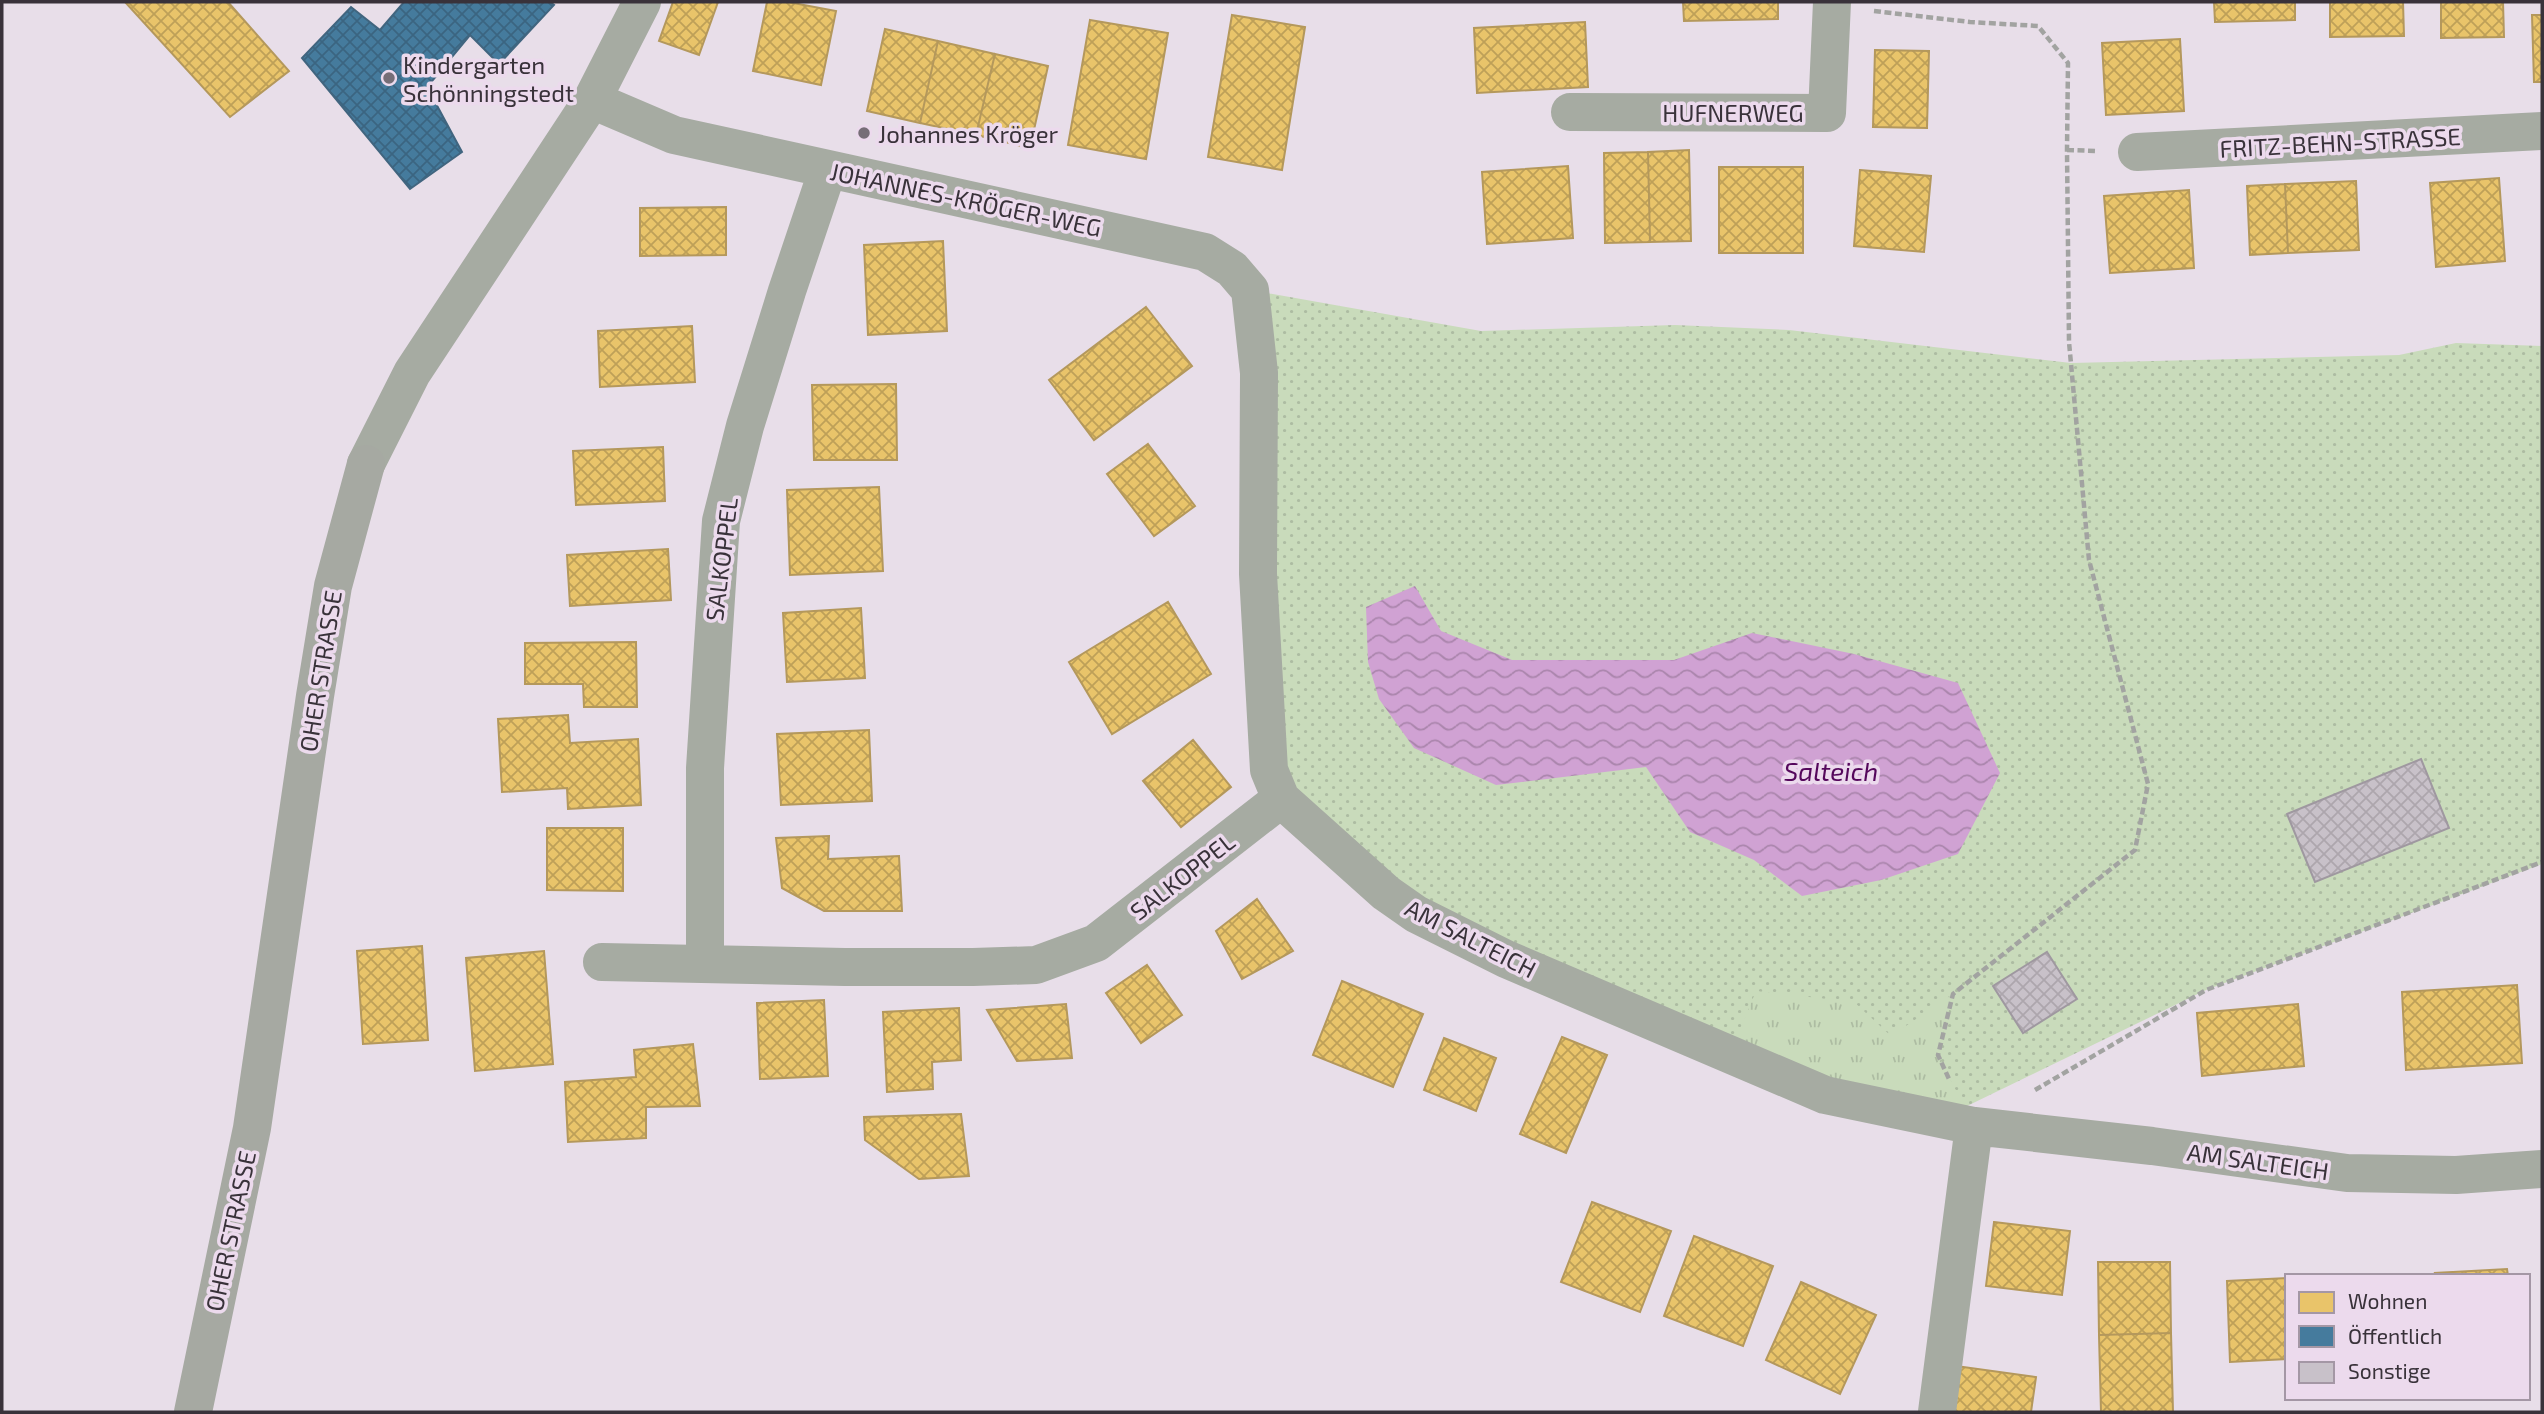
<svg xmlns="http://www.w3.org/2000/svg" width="2544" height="1414" font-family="'Exo 2',sans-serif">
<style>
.grass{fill:url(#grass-dots)}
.park{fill:url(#park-tufts)}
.water{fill:url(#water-waves)}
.homes{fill:url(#homes-cross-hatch);stroke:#b4985c;stroke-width:2}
.public{fill:url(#public-cross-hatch);stroke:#41657f;stroke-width:2}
.building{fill:url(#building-cross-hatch);stroke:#9f98a0;stroke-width:2}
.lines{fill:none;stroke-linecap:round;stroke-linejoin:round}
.path{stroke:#a2a3a1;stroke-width:4.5;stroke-dasharray:7 3.5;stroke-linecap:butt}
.street{stroke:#a6aba2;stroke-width:38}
.secondary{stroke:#a6a9a2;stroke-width:38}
.poi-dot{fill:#766e77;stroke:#ecdaed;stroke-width:2.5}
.labels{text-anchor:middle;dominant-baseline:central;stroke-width:7;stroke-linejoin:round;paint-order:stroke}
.poi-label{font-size:24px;fill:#39323a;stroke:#ecdaed;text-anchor:start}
.street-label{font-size:24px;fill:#39323a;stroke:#ecdaed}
.water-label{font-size:26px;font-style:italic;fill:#55085c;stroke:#ecdaed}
</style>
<defs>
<pattern id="grass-dots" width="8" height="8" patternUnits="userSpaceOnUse" patternTransform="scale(1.75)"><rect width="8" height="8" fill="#c9dbbb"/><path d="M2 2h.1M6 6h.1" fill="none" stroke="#adbca2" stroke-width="1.8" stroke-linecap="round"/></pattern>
<pattern id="park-tufts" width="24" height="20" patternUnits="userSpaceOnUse" patternTransform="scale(1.75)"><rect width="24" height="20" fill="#c9dbbb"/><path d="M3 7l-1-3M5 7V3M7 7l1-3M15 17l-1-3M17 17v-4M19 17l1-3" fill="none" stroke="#adbca2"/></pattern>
<pattern id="water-waves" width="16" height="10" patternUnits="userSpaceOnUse" patternTransform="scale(1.75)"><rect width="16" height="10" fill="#d0a2d3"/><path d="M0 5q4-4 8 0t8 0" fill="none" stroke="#aa85ac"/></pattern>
<pattern id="homes-cross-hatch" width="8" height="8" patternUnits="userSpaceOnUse" patternTransform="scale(1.75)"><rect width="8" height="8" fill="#e9c46a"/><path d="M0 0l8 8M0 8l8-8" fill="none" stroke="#bea058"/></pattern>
<pattern id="public-cross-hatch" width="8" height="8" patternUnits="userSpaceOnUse" patternTransform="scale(1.75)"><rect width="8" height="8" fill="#457b9d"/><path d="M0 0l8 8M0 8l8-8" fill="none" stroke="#3b6581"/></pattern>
<pattern id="building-cross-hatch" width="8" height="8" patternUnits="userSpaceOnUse" patternTransform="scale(1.75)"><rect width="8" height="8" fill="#c8c1c9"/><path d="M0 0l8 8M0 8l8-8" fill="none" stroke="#ada6ad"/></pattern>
</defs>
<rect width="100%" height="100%" fill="#e8dee9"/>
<path class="grass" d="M1250,290L1481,331L1675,325L1789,330L2071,363L2399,355L2456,343L2542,346V864L2206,990L1963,1108L1825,1095L1386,893L1269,770Z"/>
<path class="park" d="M1756,991L1854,1002L1891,1036L1953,994L1938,1055L1974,1126L1730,1054Z"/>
<path class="water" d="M1415,586L1441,631L1512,660H1674L1752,633L1854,654L1958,683L2000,773L1958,854L1881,880L1802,896L1754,860L1690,832L1646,767L1496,785L1414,748L1379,699L1368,662L1366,607Z"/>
<path class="homes" d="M125,2H228L289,71L230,117Z
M673,2H718L699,55L659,41Z
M767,2H788L836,11L821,85L753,71Z
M1683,2H1778V19L1684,21Z
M2214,2H2295V20L2215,22Z
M2330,2H2403L2404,36L2330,37Z
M2441,2H2503L2504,37L2441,38Z
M1232,15L1305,27L1282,170L1208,157Z
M2532,15H2542V82H2534Z
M1090,20L1168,33L1146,159L1068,145Z
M1585,22L1588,87L1477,93L1474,28Z
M885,29L938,41L920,123L867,111Z
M2180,39L2184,111L2106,115L2102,43Z
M938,41L995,54L976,135L920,123Z
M1875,50L1929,51L1927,128L1873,127Z
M995,54L1048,66L1030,148L976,135Z
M1689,150L1691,241L1650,242L1648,152Z
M1648,152L1650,242L1605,243L1604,153Z
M1568,166L1573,238L1487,244L1482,172Z
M1719,167H1803V253H1719Z
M1860,170L1931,176L1924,252L1854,246Z
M2499,178L2505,261L2436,267L2430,183Z
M2356,181L2359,250L2288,253L2285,184Z
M2285,184L2288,253L2250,255L2247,186Z
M2189,190L2194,268L2110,273L2104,196Z
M726,207V255L640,256V208Z
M943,241L947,331L868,335L864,245Z
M1146,307L1192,366L1094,440L1049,380Z
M692,326L695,382L600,387L598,331Z
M896,384L897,460H814L812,385Z
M1148,444L1195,506L1154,536L1107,474Z
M663,447L665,501L576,505L573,451Z
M879,487L883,571L790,575L787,490Z
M668,549L671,600L570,606L567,555Z
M1168,602L1211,674L1112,734L1069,662Z
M861,608L865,678L787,682L783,613Z
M636,642L637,707H584L583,684H525V643Z
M568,715L570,743L638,739L641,805L568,809L567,788L502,792L498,719Z
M869,730L872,801L781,805L777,734Z
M1193,740L1231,787L1181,827L1143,781Z
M547,828H623V891L547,890Z
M829,836L828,859L899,856L902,911H824L782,888L776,838Z
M1257,899L1293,951L1242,979L1216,931Z
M422,946L428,1040L363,1044L357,951Z
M544,951L553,1064L475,1071L466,958Z
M1147,965L1182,1015L1141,1043L1106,993Z
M1342,981L1423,1014L1393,1087L1313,1055Z
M2517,985L2522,1063L2406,1070L2402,992Z
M824,1000L828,1076L760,1079L757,1003Z
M1066,1004L1072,1058L1017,1061L987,1010Z
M2298,1004L2304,1066L2202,1076L2197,1013Z
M959,1008L961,1060L932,1062L933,1089L887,1092L883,1012Z
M1562,1037L1607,1055L1566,1153L1520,1134Z
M1444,1038L1496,1058L1476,1111L1424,1090Z
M693,1044L700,1106L646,1107V1138L568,1142L565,1082L636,1077L634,1050Z
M961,1114L969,1176L919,1179L865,1140L864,1117Z
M1592,1202L1671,1231L1640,1312L1561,1282Z
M1994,1222L2070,1231L2062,1295L1986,1286Z
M1694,1236L1773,1266L1743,1346L1664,1316Z
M2098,1262H2170L2171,1333L2099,1335Z
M2507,1269L2508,1276H2436L2435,1273Z
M2287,1278V1359L2230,1362L2227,1281Z
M1801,1282L1876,1315L1840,1394L1766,1360Z
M2171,1333L2173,1412H2101L2099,1335Z
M1956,1366L2036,1377L2031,1412H1949Z"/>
<path class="public" d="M404,2H550L554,5L499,64L470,35L427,87L462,152L410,189L302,58L351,7L380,30Z"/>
<path class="building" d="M2421,759L2449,828L2315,882L2287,814Z
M2047,952L2077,999L2023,1033L1993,986Z"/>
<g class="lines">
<path class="path" d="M1874,11L1970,22L2038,26L2068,63L2067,150L2069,342L2089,560L2148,784L2135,850L1953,994L1938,1055L1949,1079
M2067,150L2098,151
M2035,1090L2206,990L2542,862"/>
<path class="street" d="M592,100L674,135L1205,252L1232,269L1250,290L1259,373L1258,574L1269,770L1281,799L1386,893L1416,914L1506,959L1825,1095L1974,1126L2152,1146L2347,1173L2456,1175L2542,1169
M1570,112L1827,113L1832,2
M2137,152L2542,131
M366,464L412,373L592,100L642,2
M602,962L845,967H973L1036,965L1096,943L1281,799
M705,964V768L721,521L745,426L787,291L828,169
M1937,1412L1974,1126"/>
<path class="secondary" d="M193,1412L252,1128L315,696L333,586L366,464"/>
</g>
<g class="poi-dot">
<circle cx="389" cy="78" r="7"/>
<circle cx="864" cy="133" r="7"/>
</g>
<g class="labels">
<g class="poi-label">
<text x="403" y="64">Kindergarten<tspan x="403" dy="28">Schönningstedt</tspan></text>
<text x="878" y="133">Johannes Kröger</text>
</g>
<g class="street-label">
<text x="1733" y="112">HUFNERWEG</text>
<text transform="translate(2340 142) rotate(-3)">FRITZ-BEHN-STRASSE</text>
<text transform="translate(966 199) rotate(12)">JOHANNES-KRÖGER-WEG</text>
<text transform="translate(721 559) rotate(-83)">SALKOPPEL</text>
<text transform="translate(320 671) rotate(-81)">OHER STRASSE</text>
<text transform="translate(1182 876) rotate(-38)">SALKOPPEL</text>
<text transform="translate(1471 938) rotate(27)">AM SALTEICH</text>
<text transform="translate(2258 1161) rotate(8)">AM SALTEICH</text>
<text transform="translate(230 1231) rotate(-78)">OHER STRASSE</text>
</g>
<g class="water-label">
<text x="1831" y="770">Salteich</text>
</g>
</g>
<rect width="2544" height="1414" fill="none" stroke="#39323a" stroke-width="7"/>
<rect x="2285" y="1274" width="245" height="126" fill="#ecdaed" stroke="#a497a5" stroke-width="2"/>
<rect x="2299" y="1292" width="35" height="21" fill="#e9c46a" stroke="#a497a5" stroke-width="2"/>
<text x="2348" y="1309" font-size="21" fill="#39323a">Wohnen</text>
<rect x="2299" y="1326" width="35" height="21" fill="#457b9d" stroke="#a497a5" stroke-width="2"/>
<text x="2348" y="1344" font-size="21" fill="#39323a">Öffentlich</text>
<rect x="2299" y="1362" width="35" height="21" fill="#c8c1c9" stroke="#a497a5" stroke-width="2"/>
<text x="2348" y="1379" font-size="21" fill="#39323a">Sonstige</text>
</svg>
